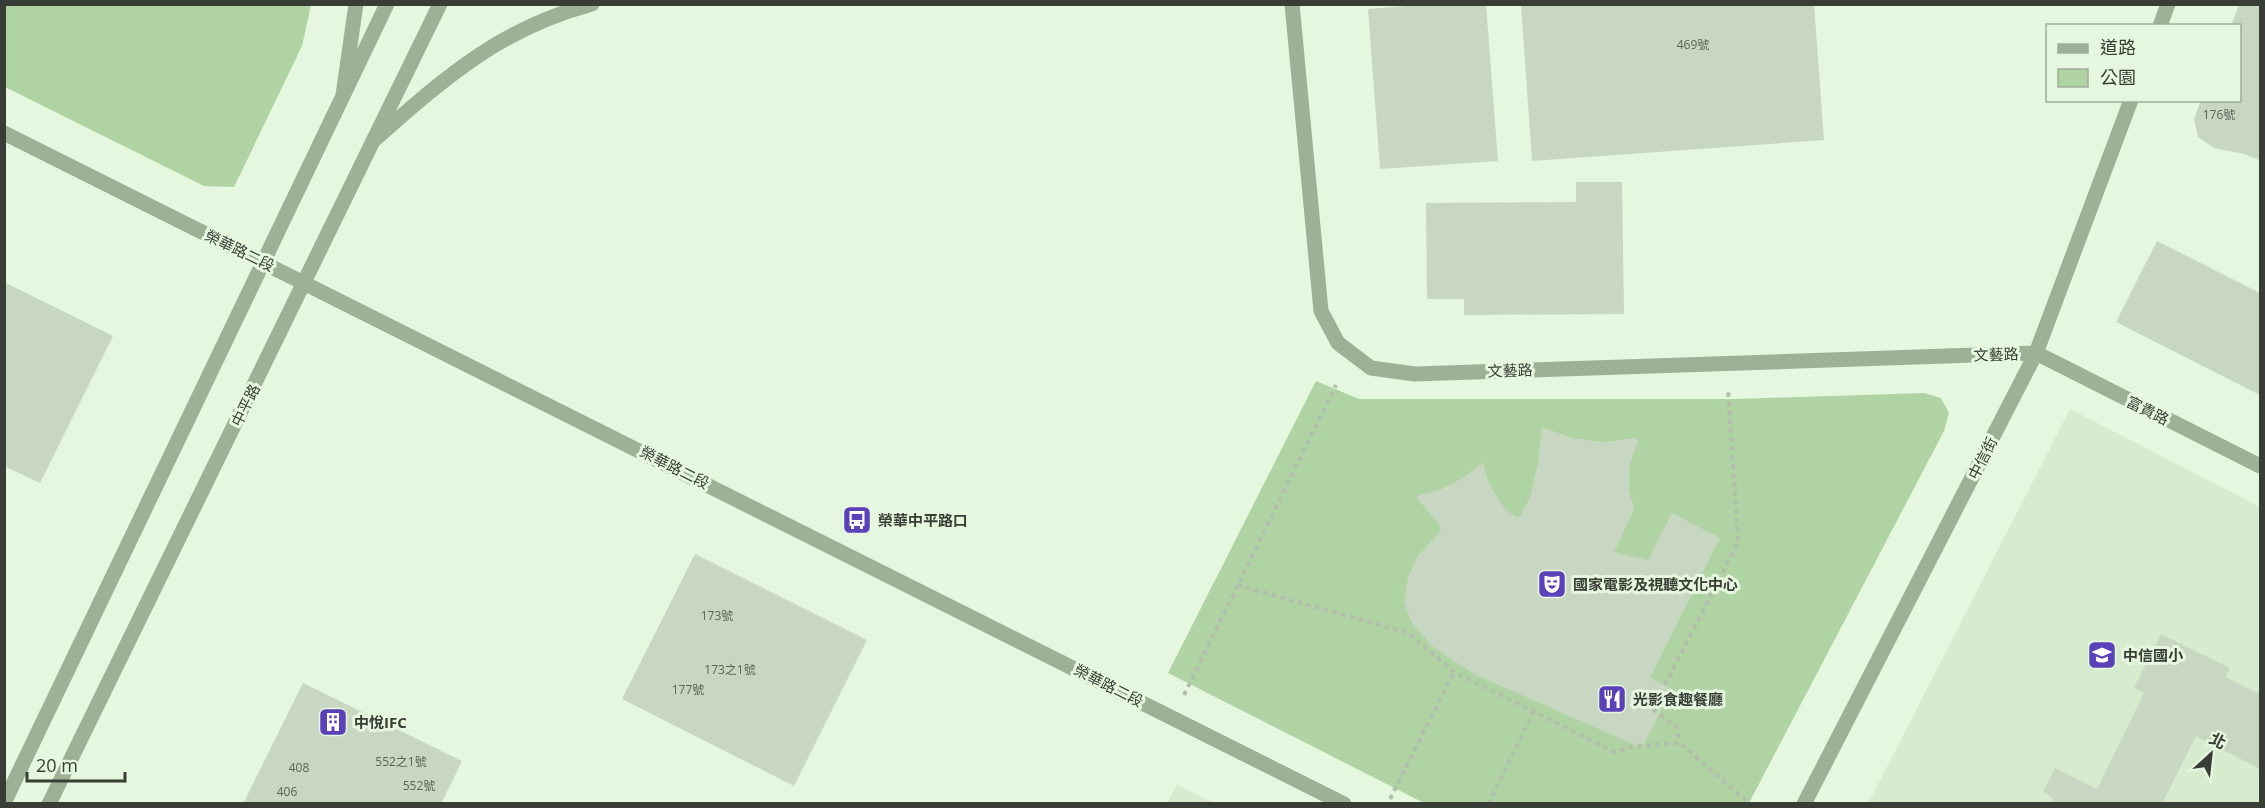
<svg xmlns="http://www.w3.org/2000/svg" width="2265" height="808" font-family="'Open Sans','Noto Sans TC',sans-serif">
<style>
.built{fill:#d7ebcf}
.green{fill:#b0d3a3}
.building{fill:#c7d7c1}
.lines{fill:none;stroke-linecap:round;stroke-linejoin:round}
.path{stroke:#b1bfac;stroke-width:4;stroke-dasharray:4.5 4.5;stroke-linecap:butt}
.minor{stroke:#9eb197;stroke-width:15}
.tertiary{stroke:#9eb197;stroke-width:15}
.labels{text-anchor:middle;dominant-baseline:central;stroke-width:6;stroke-linejoin:round;paint-order:stroke}
.number-label{font-size:12px;fill:#5c6458}
.street-label{font-size:15px;fill:#383e35;stroke:#e6f7df}
.poi-label{font-size:15px;font-weight:bold;fill:#383e35;stroke:#e6f7df;text-anchor:start}
</style>
<rect width="100%" height="100%" fill="#e6f7df"/>
<path class="built" d="M2070,409L2260,507V803L1868,804Z
M1177,785L1214,803H1167Z"/>
<path class="green" d="M4,5L5,4L311,5L302,46L234,187L204,186L5,87Z
M1316,381L1359,399H1735L1924,393L1941,398L1949,413L1944,431L1749,803H1424L1168,673Z"/>
<path class="building" d="M1433,4H1486L1498,161L1380,169L1368,9Z
M1521,4H1814L1824,140L1532,161Z
M2239,5H2260V160L2244,154L2214,148L2198,137L2194,119L2201,100H2240V26H2231Z
M1576,182H1622L1624,314L1464,315V299H1427L1426,203L1576,202Z
M2157,241L2260,293V395L2116,322Z
M4,282L113,336L40,483L4,466Z
M1542,427L1572,438L1605,442L1635,438L1638,440L1629,468V490L1634,510L1614,552L1648,560L1672,513L1720,538L1650,678L1672,689L1642,748L1474,674L1433,647L1412,623L1404,603L1408,577L1418,556L1441,531L1439,524L1417,498L1418,495L1440,490L1464,477L1483,463L1490,486L1505,509L1516,517L1520,516L1530,498L1538,462Z
M695,554L867,640L794,786L622,699Z
M2161,634L2230,668L2225,677L2260,694V769L2196,736L2162,804H2051L2053,798L2043,792L2055,768L2097,789L2144,693L2134,688Z
M303,683L462,761L441,804H243Z"/>
<g class="lines">
<path class="path" d="M1237,585L1408,633L1454,672L1615,752L1634,746L1680,743L1750,804
M1665,685L1738,543L1728,388
M1184,695L1336,385
M1653,709L1676,727L1680,743
M1390,799L1454,672
M1488,804L1533,713"/>
<path class="minor" d="M1292,4L1321,311L1338,343L1371,368L1415,374L2036,353L2260,466
M2160,26L2168,4
M4,133L1344,804
M4,803L387,4
M49,804L440,4
M1804,804L2036,353L2131,100"/>
<path class="tertiary" d="M343,95L356,4
M373,141C444,79 498,29 592,4"/>
</g>
<defs>
<g id="bus-square" transform="scale(1.5)"><rect x="-9" y="-9" width="18" height="18" rx="4" fill="#5a41b9" stroke="#e6f7df"/><path d="M-5-6H5V4H4V6H2V4H-2V6H-4V4H-5ZM-3.5-4V0h7V-4ZM-3.5 1.2v1.5H-2V1.2ZM2 1.2v1.5H3.5V1.2Z" fill="#fff"/></g>
<g id="theatre-square" transform="scale(1.5)"><rect x="-9" y="-9" width="18" height="18" rx="4" fill="#5a41b9" stroke="#e6f7df"/><path d="M-5-5.5Q0-4 5-5.5V0Q5 5 0 6Q-5 5-5 0ZM-3.3-2.5H-1v1.5H-3.3ZM1-2.5H3.3v1.5H1ZM-2.8 1Q0 5.5 2.8 1Z" fill="#fff"/></g>
<g id="school-square" transform="scale(1.5)"><rect x="-9" y="-9" width="18" height="18" rx="4" fill="#5a41b9" stroke="#e6f7df"/><path d="M0-5L7-2L0 1L-7-2ZM-4 1L0 2.5L4 1V4Q0 6-4 4Z" fill="#fff"/></g>
<g id="restaurant-square" transform="scale(1.5)"><rect x="-9" y="-9" width="18" height="18" rx="4" fill="#5a41b9" stroke="#e6f7df"/><path d="M-5-6h1v4h1v-4h1v4h1v-4h1v5L-1.5 .5V6h-2V.5L-5-1ZM5-6V6H3V1.5H1.5Q1.5-4 5-6Z" fill="#fff"/></g>
<g id="building-square" transform="scale(1.5)"><rect x="-9" y="-9" width="18" height="18" rx="4" fill="#5a41b9" stroke="#e6f7df"/><path d="M-4-6H4V6H1V3H-1V6H-4ZM-2.5-4.3h1.7v1.8h-1.7ZM.8-4.3h1.7v1.8H.8ZM-2.5-1h1.7V.8h-1.7ZM.8-1h1.7V.8H.8Z" fill="#fff"/></g>
</defs>
<g fill-rule="evenodd">
<use href="#bus-square" x="857" y="520"/>
<use href="#theatre-square" x="1552" y="584"/>
<use href="#school-square" x="2102" y="655"/>
<use href="#restaurant-square" x="1612" y="699"/>
<use href="#building-square" x="333" y="722"/>
</g>
<g class="labels">
<g class="number-label">
<text x="1693" y="44">469號</text>
<text x="2219" y="114">176號</text>
<text x="717" y="615">173號</text>
<text x="730" y="669">173之1號</text>
<text x="688" y="689">177號</text>
<text x="401" y="761">552之1號</text>
<text x="299" y="767">408</text>
<text x="419" y="785">552號</text>
<text x="287" y="791">406</text>
</g>
<g class="street-label">
<text transform="translate(240 250) rotate(26)">榮華路二段</text>
<text transform="translate(1996 354) rotate(-2)">文藝路</text>
<text transform="translate(1510 370) rotate(-2)">文藝路</text>
<text transform="translate(245 405) rotate(-64)">中平路</text>
<text transform="translate(2148 410) rotate(26)">富貴路</text>
<text transform="translate(1982 458) rotate(-63)">中信街</text>
<text transform="translate(675 467) rotate(27)">榮華路二段</text>
<text transform="translate(1109 685) rotate(27)">榮華路二段</text>
</g>
<g class="poi-label">
<text x="878" y="520">榮華中平路口</text>
<text x="1573" y="584">國家電影及視聽文化中心</text>
<text x="2123" y="655">中信國小</text>
<text x="1633" y="699">光影食趣餐廳</text>
<text x="354" y="722">中悅IFC</text>
</g>
</g>
<rect width="2265" height="808" fill="none" stroke="#383e35" stroke-width="12"/>
<rect x="2046" y="24" width="195" height="78" fill="#e6f7df" stroke="#a0ad9b" stroke-width="1.5"/>
<rect x="2058" y="44" width="30" height="9" fill="#9eb197" stroke="#a0ad9b" stroke-width="1.5"/>
<text x="2100" y="54" font-size="18" fill="#383e35">道路</text>
<rect x="2058" y="69" width="30" height="18" fill="#b0d3a3" stroke="#a0ad9b" stroke-width="1.5"/>
<text x="2100" y="84" font-size="18" fill="#383e35">公園</text>
<g transform="translate(2211 754) rotate(27)" stroke="#e6f7df" stroke-width="4.5" paint-order="stroke">
<path d="M0-4.5L10 22L0 15L-10 22Z" fill="#383e35"/>
<text y="-9" font-size="16" font-weight="bold" text-anchor="middle" fill="#383e35">北</text>
</g>
<path d="M27 772v9h98v-9" fill="none" stroke="#383e35" stroke-width="3"/>
<text x="36" y="772" font-size="18" fill="#383e35" stroke="#e6f7df" stroke-width="4.5" paint-order="stroke">20 m</text>
</svg>
